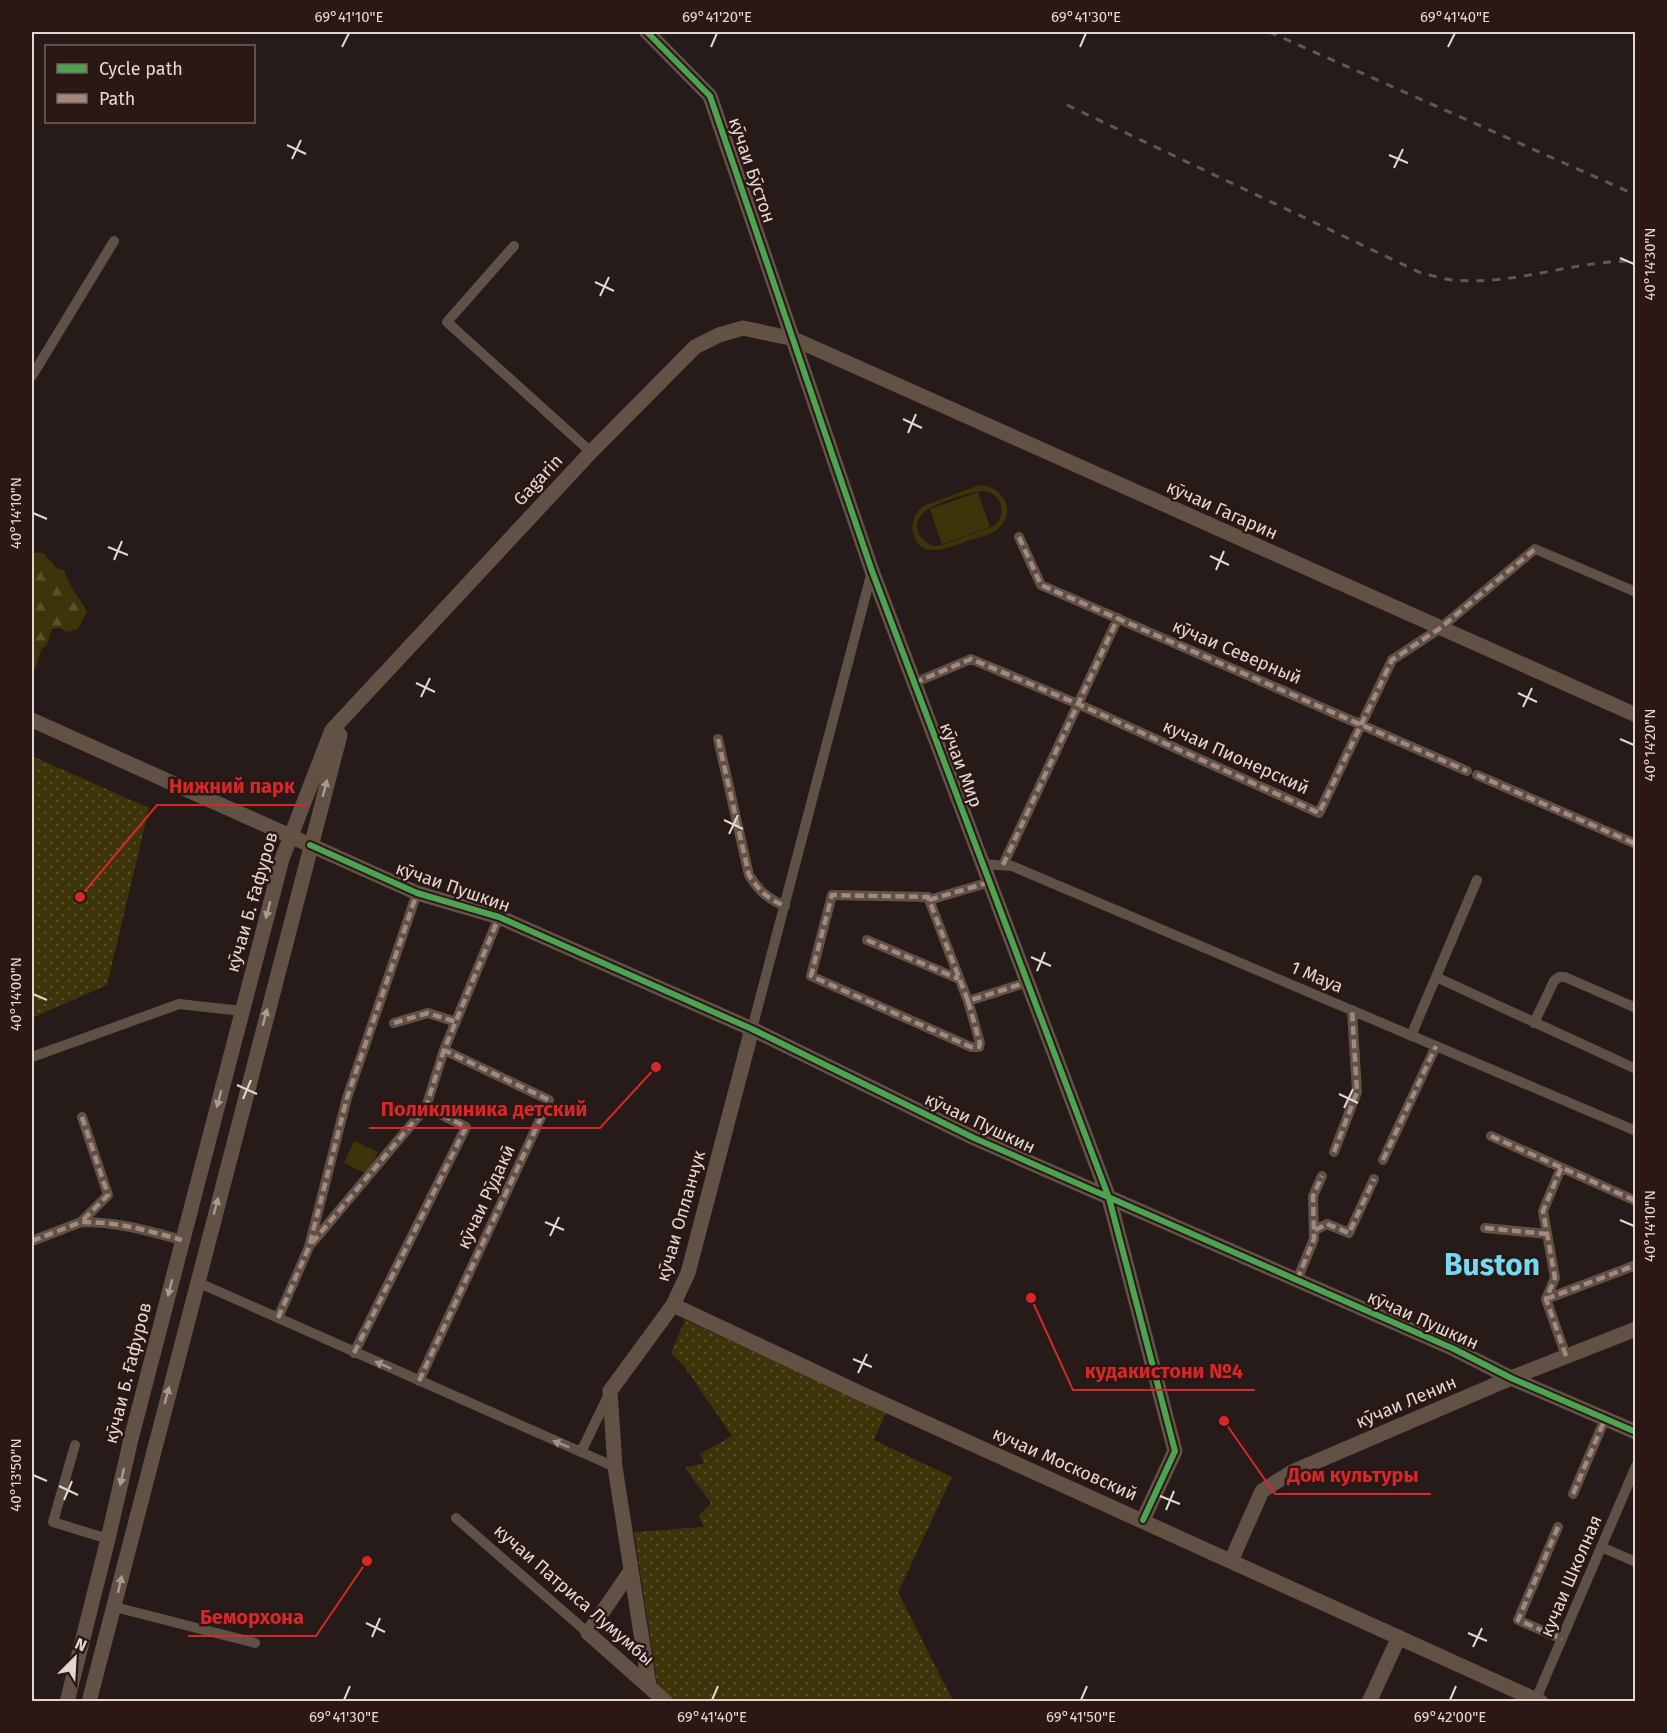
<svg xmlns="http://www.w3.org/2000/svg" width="1667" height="1733" font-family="'Fira Sans',sans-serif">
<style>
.forest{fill:url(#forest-firs)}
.park{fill:url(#park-dots)}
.garden{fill:#3e3409;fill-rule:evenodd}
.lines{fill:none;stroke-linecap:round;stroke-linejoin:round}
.street{stroke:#5e5145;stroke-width:10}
.secondary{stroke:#625246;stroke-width:15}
.rail{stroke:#625752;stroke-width:3;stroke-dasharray:8 8;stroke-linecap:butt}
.quiet{stroke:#a5887d;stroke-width:4.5;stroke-dasharray:9 4.5;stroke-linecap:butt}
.cycleway-casing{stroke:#2b1714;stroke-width:10}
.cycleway{stroke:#4ca352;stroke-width:6}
.oneway{fill:#aa9b94}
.oneway2{fill:#a1948c}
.ticks{fill:none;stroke:#e4d6d3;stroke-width:2}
.labels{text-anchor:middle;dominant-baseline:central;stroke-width:5;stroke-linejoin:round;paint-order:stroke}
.street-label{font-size:18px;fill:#e4d6d3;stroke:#2b1714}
.town-label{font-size:30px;font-weight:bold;fill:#73d8f1;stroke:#2b1714}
.leader{fill:none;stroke:#d62828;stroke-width:2}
.callout-dot{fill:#d62828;stroke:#2b1714;stroke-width:2}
.callout-label{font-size:20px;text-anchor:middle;font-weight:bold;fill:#d62828;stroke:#2b1714;stroke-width:5;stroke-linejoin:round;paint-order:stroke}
.neatline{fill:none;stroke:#e4d6d3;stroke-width:2}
.ticks-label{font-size:15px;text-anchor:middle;fill:#e4d6d3}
</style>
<defs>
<pattern id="forest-firs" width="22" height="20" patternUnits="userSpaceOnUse" patternTransform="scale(1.5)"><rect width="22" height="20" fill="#3e3409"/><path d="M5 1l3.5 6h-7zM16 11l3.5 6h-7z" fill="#5a512c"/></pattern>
<pattern id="park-dots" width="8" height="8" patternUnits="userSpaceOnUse" patternTransform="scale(1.5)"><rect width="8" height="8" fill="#3e3409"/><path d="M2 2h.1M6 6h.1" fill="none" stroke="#5a512c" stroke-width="1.8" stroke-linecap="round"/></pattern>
</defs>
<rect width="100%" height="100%" fill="#261b19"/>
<path class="forest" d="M32,547L34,553H43L56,568L64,570C68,586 79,597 87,611L78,629L66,632L61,628L52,629L47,644L41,650L36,667L32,672Z"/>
<path class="park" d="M32,756L149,808L107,985L32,1018Z
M685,1320L886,1412L874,1440L952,1477L898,1592L953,1701H667L659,1695L634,1532L704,1527L699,1516L711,1503L685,1468L704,1463L700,1454L732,1436L684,1366L671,1353Z"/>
<path class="garden" d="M980,485C1002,486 1017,510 1000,527C993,535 980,537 970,540C948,548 916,563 912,526L915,515L923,506ZM985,491C1003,495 1007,514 994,526L939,546C922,546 909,527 923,513C931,504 974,490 985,491Z
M978,492L990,527L942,544L930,509Z
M354,1141L378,1152L367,1174L344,1163Z"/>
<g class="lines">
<path class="street" d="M514,246L447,322L591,452
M32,376L114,241
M1019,537L1041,585L1467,771
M914,683L971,659L1078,704L1319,813L1392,660L1439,629L1535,549L1636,592
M718,739L749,875C759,891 768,899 785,906
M1477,775L1636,844
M983,864L1012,866L1636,1131
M1003,865L1118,618
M929,900L990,882
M867,940L959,979
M1436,977L1636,1069
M968,1001L928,897L832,895L811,976L971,1047H979L980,1043L968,1001L1028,982
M394,1023L428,1013L456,1022
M1534,1023L1554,981L1559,977H1565L1636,1008
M752,1029L872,571
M1411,1036L1477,880
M32,1057L179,1004L242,1011
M82,1117L108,1195L81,1222C119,1222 145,1230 182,1240
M1491,1136L1636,1201
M1334,1152L1357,1092L1352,1010
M1383,1160L1436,1046
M1561,1168L1543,1211L1555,1278L1546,1299L1566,1356
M1485,1228L1547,1234
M1315,1230L1327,1224L1349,1233L1374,1179
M32,1241L81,1222
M312,1243L426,1107L444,1050L499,917
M1297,1280L1314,1239L1313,1196L1322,1176
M197,1282L615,1467
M1546,1299L1636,1265
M278,1318L309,1247L347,1098L417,893
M354,1353L466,1127L426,1107
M419,1381L549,1100L444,1050
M75,1445L53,1522L108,1539
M581,1452L610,1392
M1573,1494L1605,1419
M456,1518L588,1633
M1558,1527L1518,1620L1562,1639
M1601,1547L1636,1562
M115,1607L255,1643
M1536,1699L1636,1466"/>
<path class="secondary" d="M647,32L710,96L872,571L1109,1198L1175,1451L1143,1520
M32,720L417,893L499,917L752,1029L974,1138L1454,1349L1511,1378L1636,1432
M673,1305L862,1394L1541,1702
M1231,1561L1262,1491L1292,1472L1511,1378L1636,1329
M630,1572L588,1633L666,1702
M649,1685L615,1467L610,1391L673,1305L688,1273L752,1029
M67,1702L108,1539L131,1439L282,859L332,730L591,452L695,347L719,335L743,328L794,339L1636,715
M89,1702L340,735
M1369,1702L1399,1637"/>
<path class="rail" d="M1269,32L1636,195
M1067,105L1421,273C1431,275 1442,279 1453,280C1514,286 1574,260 1636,261"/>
<path class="quiet" d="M1019,537L1041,585L1467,771
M914,683L971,659L1078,704L1319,813L1392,660L1439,629L1535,549
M718,739L749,875C759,891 768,899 785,906
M1477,775L1636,844
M1003,865L1118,618
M929,900L990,882
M867,940L959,979
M968,1001L928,897L832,895L811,976L971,1047H979L980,1043L968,1001L1028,982
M394,1023L428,1013L456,1022
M82,1117L108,1195L81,1222C119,1222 145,1230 182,1240
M1491,1136L1636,1201
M1334,1152L1357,1092L1352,1010
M1383,1160L1436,1046
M1561,1168L1543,1211L1555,1278L1546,1299L1566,1356
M1485,1228L1547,1234
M1315,1230L1327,1224L1349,1233L1374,1179
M32,1241L81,1222
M312,1243L426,1107L444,1050L499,917
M1297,1280L1314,1239L1313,1196L1322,1176
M1546,1299L1636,1265
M278,1318L309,1247L347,1098L417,893
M354,1353L466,1127L426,1107
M419,1381L549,1100L444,1050
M1573,1494L1605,1419
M1558,1527L1518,1620L1562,1639"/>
<g class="cycleway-casing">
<path id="cycleway" d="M647,32L710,96L872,571L1109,1198L1175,1451L1143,1520
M310,845L417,893L499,917L752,1029L974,1138L1454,1349L1511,1378L1636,1432"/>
</g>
<use href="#cycleway" class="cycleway"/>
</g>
<defs><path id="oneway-solid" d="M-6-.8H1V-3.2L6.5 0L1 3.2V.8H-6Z" transform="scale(1.5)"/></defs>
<g class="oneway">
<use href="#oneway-solid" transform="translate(325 788) rotate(-75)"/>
<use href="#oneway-solid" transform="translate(268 910) rotate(105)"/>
<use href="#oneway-solid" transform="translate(265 1017) rotate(-75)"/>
<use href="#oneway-solid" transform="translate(219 1099) rotate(105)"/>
<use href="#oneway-solid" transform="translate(216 1206) rotate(-75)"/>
<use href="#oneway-solid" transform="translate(170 1288) rotate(104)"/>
<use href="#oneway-solid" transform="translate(167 1395) rotate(-75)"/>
<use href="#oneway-solid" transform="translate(122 1477) rotate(103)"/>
<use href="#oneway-solid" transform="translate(120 1584) rotate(-77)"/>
</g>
<g class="oneway2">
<use href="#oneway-solid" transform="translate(383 1365) rotate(-156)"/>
<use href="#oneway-solid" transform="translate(561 1444) rotate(-158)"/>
</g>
<path class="ticks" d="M342,47L349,33M711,47L717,33M1080,47L1086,33M1448,47L1455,33M287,145L306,154M1389,155L1408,163M292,159L301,140M1394,168L1403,149M1620,258L1634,264M595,282L614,291M600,296L609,277M903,419L922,428M908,433L916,414M33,513L47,519M108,547L128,555M1210,556L1229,565M114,560L122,541M1216,570L1224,551M416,683L435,692M1518,693L1537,702M421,697L430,678M1523,707L1532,688M1620,739L1634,745M724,820L743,829M729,834L738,815M1031,957L1051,966M1037,971L1045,952M33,994L47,1000M237,1085L257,1094M1339,1094L1358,1103M243,1099L251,1080M1344,1108L1353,1089M1620,1220L1634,1226M545,1222L564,1230M550,1236L559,1217M853,1359L872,1367M858,1373L867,1354M33,1475L47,1481M59,1486L78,1495M1160,1496L1180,1504M64,1500L72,1481M1166,1510L1174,1491M366,1623L385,1632M1468,1633L1487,1641M372,1637L380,1618M1473,1647L1482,1628M344,1700L350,1686M712,1700L718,1686M1081,1700L1087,1686M1450,1700L1456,1686"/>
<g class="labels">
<g class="street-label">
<text transform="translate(752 170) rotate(71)">кӯчаи Бӯстон</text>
<text transform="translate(538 480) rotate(-47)">Gagarin</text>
<text transform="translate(1222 510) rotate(24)">кӯчаи Гагарин</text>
<text transform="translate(1237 652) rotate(23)">кӯчаи Северный</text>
<text transform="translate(1236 757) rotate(24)">кучаи Пионерский</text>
<text transform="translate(961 765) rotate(69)">кӯчаи Мир</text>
<text transform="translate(453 887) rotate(19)">кӯчаи Пушкин</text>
<text transform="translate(252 902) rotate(-74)">кӯчаи Б. Ғафуров</text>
<text transform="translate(1317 977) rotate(23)">1 Maya</text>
<text transform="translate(980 1123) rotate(25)">кӯчаи Пушкин</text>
<text transform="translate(486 1197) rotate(-65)">кӯчаи Рӯдакӣ</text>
<text transform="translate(681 1216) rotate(-74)">кӯчаи Опланчук</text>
<text transform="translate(1423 1320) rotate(24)">кӯчаи Пушкин</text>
<text transform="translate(128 1373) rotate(-76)">кӯчаи Б. Ғафуров</text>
<text transform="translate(1406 1402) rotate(-23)">кӯчаи Ленин</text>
<text transform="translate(1065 1464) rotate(24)">кучаи Московский</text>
<text transform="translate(1571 1576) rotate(-67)">кучаи Школная</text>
<text transform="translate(574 1595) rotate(41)">кучаи Патриса Лумумбы</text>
</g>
<g class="town-label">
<text x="1492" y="1265">Buston</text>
</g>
</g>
<path class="leader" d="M80 897L157 805H307M656 1067L600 1128H369M1031 1298L1073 1390H1255M1224 1421L1275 1494H1431M367 1561L316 1636H188"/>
<g class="callout-dot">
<circle cx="80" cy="897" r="6"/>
<circle cx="656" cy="1067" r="6"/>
<circle cx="1031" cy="1298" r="6"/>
<circle cx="1224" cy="1421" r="6"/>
<circle cx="367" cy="1561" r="6"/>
</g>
<g class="callout-label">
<text x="232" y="793">Нижний парк</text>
<text x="484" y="1116">Поликлиника детский</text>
<text x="1164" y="1378">кудакистони №4</text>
<text x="1353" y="1482">Дом культуры</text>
<text x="252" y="1624">Беморхона</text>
</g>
<rect width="1667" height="1733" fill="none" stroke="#2b1714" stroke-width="66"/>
<rect x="45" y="45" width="210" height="78" fill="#2b1714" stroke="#756360" stroke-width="1.5"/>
<rect x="57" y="64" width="30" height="9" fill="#4ca352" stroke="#756360" stroke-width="1.5"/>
<text x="99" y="75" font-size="18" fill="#e4d6d3">Cycle path</text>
<rect x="57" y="94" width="30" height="9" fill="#a5887d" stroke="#756360" stroke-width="1.5"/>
<text x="99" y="105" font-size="18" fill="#e4d6d3">Path</text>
<g transform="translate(75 1658) rotate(24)" stroke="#2b1714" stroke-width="4.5" paint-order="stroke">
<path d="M0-4.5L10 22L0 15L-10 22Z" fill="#e4d6d3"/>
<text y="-9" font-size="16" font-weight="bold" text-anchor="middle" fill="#e4d6d3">N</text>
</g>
<rect x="33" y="33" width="1601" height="1667" class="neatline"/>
<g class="ticks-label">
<text x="349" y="22">69°41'10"E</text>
<text x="717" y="22">69°41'20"E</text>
<text x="1086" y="22">69°41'30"E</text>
<text x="1455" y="22">69°41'40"E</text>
<text transform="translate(1650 264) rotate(-90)" y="5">40°14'30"N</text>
<text transform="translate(16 513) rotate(-90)" y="5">40°14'10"N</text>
<text transform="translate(1650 745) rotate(-90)" y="5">40°14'20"N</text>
<text transform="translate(16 994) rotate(-90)" y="5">40°14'00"N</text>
<text transform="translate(1650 1226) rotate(-90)" y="5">40°14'10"N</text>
<text transform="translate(16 1475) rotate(-90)" y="5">40°13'50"N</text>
<text x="344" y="1722">69°41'30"E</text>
<text x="712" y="1722">69°41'40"E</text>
<text x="1081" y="1722">69°41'50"E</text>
<text x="1450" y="1722">69°42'00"E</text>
</g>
</svg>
